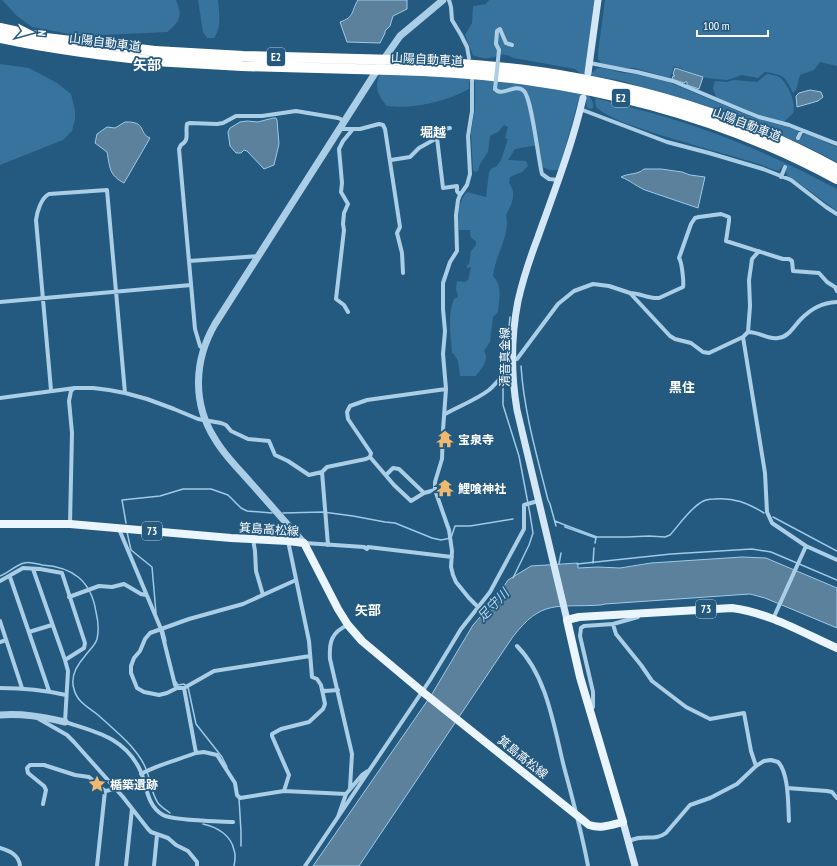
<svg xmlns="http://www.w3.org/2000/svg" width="837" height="866" font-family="'PT Sans Narrow','Noto Sans JP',sans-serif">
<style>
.green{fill:#38739d}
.water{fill:#5b819c;stroke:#9ecae7}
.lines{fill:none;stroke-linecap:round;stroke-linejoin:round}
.stream{stroke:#9ecae7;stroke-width:1.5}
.minor{stroke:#aacee6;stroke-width:4}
.tertiary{stroke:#aacee6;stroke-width:7}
.secondary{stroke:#d4e7f6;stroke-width:7}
.primary{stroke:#ebf5fd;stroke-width:8}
.motorway{stroke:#fff;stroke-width:10}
.minor-bridge{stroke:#aacee6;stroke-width:4}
.motorway-bridge{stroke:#fff;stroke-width:10}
.labels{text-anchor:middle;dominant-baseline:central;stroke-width:3.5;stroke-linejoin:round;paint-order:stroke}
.shield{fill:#245980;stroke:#bdcdd9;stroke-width:1}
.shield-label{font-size:11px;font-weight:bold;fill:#fff}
.street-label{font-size:12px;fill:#fff;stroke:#245980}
.poi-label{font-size:12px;font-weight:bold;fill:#fff;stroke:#245980;text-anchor:start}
.neighbourhood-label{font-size:13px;font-weight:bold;fill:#fff;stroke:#245980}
.water-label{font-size:13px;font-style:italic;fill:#b5d7ee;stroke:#245980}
.quarter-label{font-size:14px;font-weight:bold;fill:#fff;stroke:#245980}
</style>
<rect width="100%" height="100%" fill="#245980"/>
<path class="green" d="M2,0H176C183,16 180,22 167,32L80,36L32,27L17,16Z
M198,0H218C219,13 222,27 214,38H207L203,32Z
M489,0H595L586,71L593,72L597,68H603L623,73L639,74L671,83L750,116L797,130L798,132L796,137L800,139L804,134H807L837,147V162L801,144L744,120L695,102L618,80L581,74L575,69L514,58C501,52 501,56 489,58C484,59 478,57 473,55L465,35L472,23L473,6L486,4Z
M605,0H837V66L820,62L814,70L800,75L796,90L793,93C785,76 784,75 765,72L758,78L742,75L727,80L706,78L674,66L670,78L634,68H620L601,63L598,59V52Z
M0,64L29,68L57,83L71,94L75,110V119L72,131L63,140L0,165Z
M381,73L464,78L537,86L587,94C591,98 594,102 593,108L591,109L587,108L586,100L579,98L559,170H550L542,167L538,145L515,149L508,160L526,161L528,166L522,172L510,177L509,183C517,194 512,204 506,215C511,235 495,255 493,276C503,287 499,298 498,312L493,317L490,342L484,351C490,360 481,369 476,376H460L458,361L454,354L452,353C451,335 447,316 454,299L458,297L456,289L457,281L465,282L468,280L471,267L467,268V265L469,264L471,251L476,245V241C470,238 470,236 470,230H459C458,216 457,202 467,192L486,197L489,172L492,168L496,167L501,160L508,139L505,138L508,127L504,125L498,132L490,136L488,152L480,164L478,171L475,172L473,170L471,133L475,109V81H469V89C445,102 414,109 387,106C378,96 373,85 381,73Z
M767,74C771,75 776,75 779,77C787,81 797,104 793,113C791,116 786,119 784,122L755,114L716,97L713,88L715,81L727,82L734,80L757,82Z
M595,98C621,105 646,111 672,119C729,136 784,161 837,189V211L796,181L788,177L786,171L787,167L783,165L779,171C772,170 766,166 759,164C721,152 683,143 645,130C628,124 610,119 596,107Z"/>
<path class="water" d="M358,0H407V9L393,16L390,26L385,31V33L380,43L347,42L340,22C355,17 351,11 358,0Z
M675,68L703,77L699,89L687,85V82H685L684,83L672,79L673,76H675L673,74Z
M810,90L821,92L823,97L818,101L797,107L796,96L799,93Z
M273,118H276L277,120L279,144L274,165L264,169L247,151L244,150L241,153H236L230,146L228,132L230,128L240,122L247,121L258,122Z
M125,122C147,121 138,133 150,138L124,183C109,175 110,168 107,152L95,143L97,134L107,127L115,128Z
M644,169H661L682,172L690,175L705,177L698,208L645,190C636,186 631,181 621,177C628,173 638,175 644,169Z
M742,557L766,558L837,588V628L765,598L750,594L605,604L601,605C557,608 542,598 512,638L359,866H313L432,694L473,625L495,600L508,580L531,566L578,563V568L598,567L620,568L651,563Z"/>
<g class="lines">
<path class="stream" d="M521,366C524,412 537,456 548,500L550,504L556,526
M504,374L510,317
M503,378V405L519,456L530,514L533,533L529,545L513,578
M283,513L323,512L353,516L385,522L395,523L432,538L441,540L451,538L455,526H470L513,519
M773,517L837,551
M555,521L565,525V527L596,538L595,543
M126,523L122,500L160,496L183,489H211L228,495L241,508L247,511L272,513
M565,525L597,537H627L649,536L665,537L670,535C679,525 689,510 700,503C704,500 709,499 714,499C733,497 748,503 764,513
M127,532L131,550L152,567L156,613
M593,563L594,548
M559,564L561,553
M577,564L671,554L752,549L771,552L837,580
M0,576C8,573 16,565 24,563C29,561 37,564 42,565C72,567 91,580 96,612C98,620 99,630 97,639C95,646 89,650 85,656C77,665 70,677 74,689C77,702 88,707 98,715C109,725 121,735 131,746C137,753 143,761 146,769C151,781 151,793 158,803C161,807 166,810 170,813
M163,629L166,641
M176,682L178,685L184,684L188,687L196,724L222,757L227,767
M239,798L241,832V846
M203,824C217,827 231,835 234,850C236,855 235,861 234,866"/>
<path class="minor" d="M449,0L451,7L452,20L461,35L467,47L469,58
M499,50L496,44L497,31L500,29L506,43L512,45
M590,63L625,70L637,72L673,81L744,111L759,117L789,125L837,144
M472,80V111L468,136L470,174L467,185L460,195L458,200L456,215L457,251L450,262L443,283V309L445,331L443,354L446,389L443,430L442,459L435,482V490L449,530L452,551L451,567L453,575L456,582L469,598L478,607
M495,89C502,98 515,82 524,91C532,99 538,159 542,174L549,179L558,180
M580,109L667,142L709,153L763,169L791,180L826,207L837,214
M450,128L438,130L437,138L443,188L457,186V191L460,195
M340,129H360L379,124L383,125L385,129L400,227L397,233L402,253L403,273
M798,138L802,130
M391,160L410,157L419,148L437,138
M781,177L785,167
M189,261L258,256
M630,293C640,293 649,299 659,298L683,287C684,283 682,262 679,258L691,224L695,218L699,217L721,214L729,217V221L726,241L783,259H789L792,261L793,271L819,273L827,282L835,287L837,291
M0,302L191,285
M348,312L344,305L336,299L344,230L343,224L344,213L348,204L341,192L342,183L339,149L343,141L353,129
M748,332L750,306L749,280L752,259L759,251
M743,337L765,473L767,512L772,523L806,546L773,619
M203,349L200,346L195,329L179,149L181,145C190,140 185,133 187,124L190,123L217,124L223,123L236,116H262L296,111L338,118L345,121
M512,359H517L558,304L574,291L593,284L609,286L630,293L670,336L675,339L691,343L703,352L709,353L743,337L748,332C760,332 768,340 778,338C789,337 794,326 801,319C812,308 822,303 837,302
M51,390L36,220C37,212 41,198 49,194L107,190L125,393
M0,398L75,388H93L109,390L125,393L147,399L174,409L198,419L221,423L226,425L231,431L248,439L269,441L275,455L288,461L309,475L322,472L327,467L366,459L370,457L371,453L348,419L347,412L350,406L367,400L446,389
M445,414C459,406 476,400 489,390C497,383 502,374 513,370
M370,457L394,485L411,501L424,493L435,490
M322,472L328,545
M386,475L393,468L399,469L424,493
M70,524L72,433L69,401L71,391L74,388
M119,529L161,629L175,685L177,688
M253,539L255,551L256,571L263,595
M305,543L364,547L367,549L368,547L452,557
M806,546L837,560
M33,569L65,660
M10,577L49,691
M296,580L243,604L189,619L150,633L145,639L140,651L134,658L131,666V673L137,688L144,692L159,695L167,693L177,688H184L214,671L310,656
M0,581L23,568L40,569L62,573L85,643L84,648L65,660L68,671L65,722C97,732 126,738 141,772C147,787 147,806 163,815C174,821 219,821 233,822
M69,597L99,586L112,587L124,584L141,594L146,595
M0,621L22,688
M613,624L616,634L641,665L652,681L686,707L710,719L744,713L751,751L756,766
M348,625C331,632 329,643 330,659L352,754L350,788
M29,632L52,625
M0,642L6,640
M517,646C547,676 554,727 564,767C573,800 582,833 588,866
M0,688C23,688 44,690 66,695
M184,688L196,753L204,752L217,755L235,783L237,795L240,798L284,791L346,794L362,775L368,771
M322,690L325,691L338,690
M590,710L593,707V692L580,636L581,628L584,626L613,624L638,617V615
M39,719L67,735L74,742L123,797L148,829L151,832L168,838L176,845L188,851L197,862V866
M141,774C159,764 178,760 196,753
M787,788L827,791L832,792L837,798
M284,791L289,775L272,736V734L281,729L309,722L323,709L325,704L321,685L317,679L312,677L309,641L288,541
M43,804L46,790L44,786L28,773L27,768L30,765H44L75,775L89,777L105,791
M338,817L346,794
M628,842C642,833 654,842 666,833L690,805L710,798L737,784L756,766L764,761L771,760L778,762C789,773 788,805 789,821
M0,848C10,851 19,855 20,866
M97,866L105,791L116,789
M126,866L132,809
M154,866L157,835
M305,866L430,680L461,629L490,592L524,529V505L538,501"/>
<path class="tertiary" d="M304,543C286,523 268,502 250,482C238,468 224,455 215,439C192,403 194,360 215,324L386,56L400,36L443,0
M0,715C22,713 43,717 65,722"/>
<path class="secondary" d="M588,73L598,0
M567,620L517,410C511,374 511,337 518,301C523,279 530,258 538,237C554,192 572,146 583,98
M623,822L635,866"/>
<path class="primary" d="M0,524H70L231,538L288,541L304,543L338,609L348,625L362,641L424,693L589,825C601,829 611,825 623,822L580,677L567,620L579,617L732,608C770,613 803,633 837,648"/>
<path class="motorway" d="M0,28L46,38L155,51
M0,38C51,49 102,55 154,61
M396,60C451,63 505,66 559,75C655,91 752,122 837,169
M391,70C436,71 482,74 527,80C635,95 741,127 837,179"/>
<path class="minor-bridge" d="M495,89L499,50"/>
<path class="motorway-bridge" d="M155,51L243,56L396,60
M154,61L242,66L391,70"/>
</g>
<defs>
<g id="temple-bare" transform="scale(1.38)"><path d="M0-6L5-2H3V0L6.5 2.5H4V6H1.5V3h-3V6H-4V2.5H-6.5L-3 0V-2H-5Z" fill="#f1b96e" stroke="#245980" stroke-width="2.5" paint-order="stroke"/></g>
<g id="sight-bare" transform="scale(1.38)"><path d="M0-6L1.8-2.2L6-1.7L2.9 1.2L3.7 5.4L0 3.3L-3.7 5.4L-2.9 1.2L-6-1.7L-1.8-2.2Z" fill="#f1b96e" stroke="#245980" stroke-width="2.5" paint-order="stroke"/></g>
</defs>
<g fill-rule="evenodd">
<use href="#temple-bare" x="445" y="439"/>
<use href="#temple-bare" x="445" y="488"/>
<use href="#sight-bare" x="97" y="784"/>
</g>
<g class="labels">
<g class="shield">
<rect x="267" y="48" width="18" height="18" rx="3"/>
<rect x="612" y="89" width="18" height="18" rx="3"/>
<rect x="142" y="522" width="20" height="18" rx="3"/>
<rect x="696" y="600" width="20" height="18" rx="3"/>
</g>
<g class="shield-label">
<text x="276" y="57">E2</text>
<text x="621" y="98">E2</text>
<text x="152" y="531">73</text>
<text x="706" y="609">73</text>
</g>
<g class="street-label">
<text transform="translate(105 42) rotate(7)">山陽自動車道</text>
<text transform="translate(427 59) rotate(3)">山陽自動車道</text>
<text transform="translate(747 124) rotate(21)">山陽自動車道</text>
<text transform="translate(504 357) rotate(-90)">清音真金線</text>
<text transform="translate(269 529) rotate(4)">箕島高松線</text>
<text transform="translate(523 757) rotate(39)">箕島高松線</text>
</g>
<g class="poi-label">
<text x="458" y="439">宝泉寺</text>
<text x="458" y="488">鯉喰神社</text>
<text x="110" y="784">楯築遺跡</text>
</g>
<g class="neighbourhood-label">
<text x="433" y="132">堀越</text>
<text x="682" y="387">黒住</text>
<text x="368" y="610">矢部</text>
</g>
<g class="water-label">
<text transform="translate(493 605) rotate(-46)">足守川</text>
</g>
<g class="quarter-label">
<text x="147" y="65">矢部</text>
</g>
</g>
<g transform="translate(32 32) rotate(96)" stroke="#245980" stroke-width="3" paint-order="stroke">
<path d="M0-3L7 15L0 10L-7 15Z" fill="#ffffff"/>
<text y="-6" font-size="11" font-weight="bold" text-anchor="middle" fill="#ffffff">N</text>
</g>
<path d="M697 30v6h71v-6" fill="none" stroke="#ffffff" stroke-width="2"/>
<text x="703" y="30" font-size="12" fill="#ffffff" stroke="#245980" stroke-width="3" paint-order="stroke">100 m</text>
</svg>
